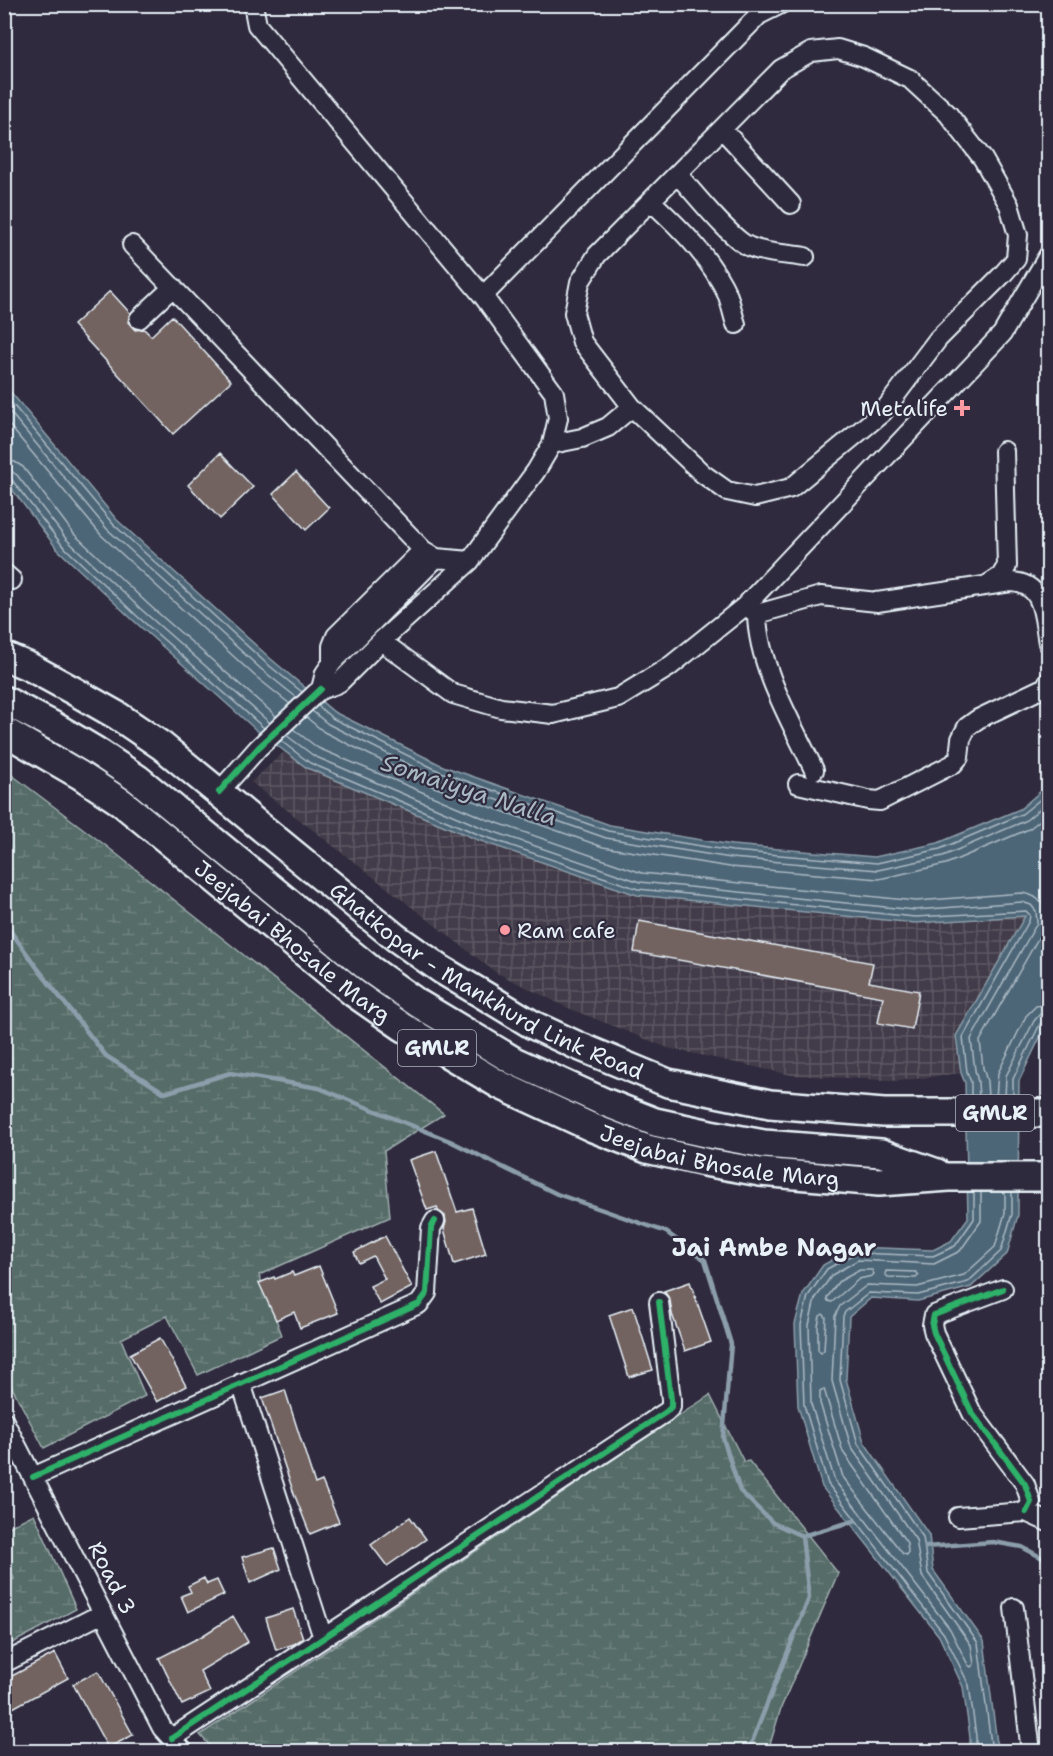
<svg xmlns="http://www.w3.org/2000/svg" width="1053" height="1756" font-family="'Shantell Sans',sans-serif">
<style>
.industrial{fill:url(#industrial-grid)}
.wetland{fill:url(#wetland-marsh);stroke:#9faeb0;stroke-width:1.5}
.water{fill:#4e6677;stroke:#8c9eab;stroke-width:1.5}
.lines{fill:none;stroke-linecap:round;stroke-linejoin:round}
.shore{stroke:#aab9c4;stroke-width:1.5}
.stream{stroke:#8c9eab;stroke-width:4.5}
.building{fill:#736460;stroke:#e8f1f8;stroke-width:1.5}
.minor-casing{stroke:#e8f1f8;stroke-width:22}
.highway-casing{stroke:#e8f1f8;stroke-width:32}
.minor{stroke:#2f2a3d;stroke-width:18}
.highway{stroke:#2f2a3d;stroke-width:27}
.cycleway-casing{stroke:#2f2a3d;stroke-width:10}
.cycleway{stroke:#2db169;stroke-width:6}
.poi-dot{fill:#ff9aa2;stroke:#2f2a3d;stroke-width:2}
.labels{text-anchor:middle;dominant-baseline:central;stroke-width:4.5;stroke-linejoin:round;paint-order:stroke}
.shield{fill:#2f2a3d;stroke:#b0b5c0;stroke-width:1.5}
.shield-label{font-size:21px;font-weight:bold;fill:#e8f1f8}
.poi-label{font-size:22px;fill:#e8f1f8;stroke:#2f2a3d;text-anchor:end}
.street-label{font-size:22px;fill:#e8f1f8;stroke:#2f2a3d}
.water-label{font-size:24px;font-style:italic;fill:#aab9c4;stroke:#2f2a3d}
.neighbourhood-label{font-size:24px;font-weight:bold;fill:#e8f1f8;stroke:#2f2a3d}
</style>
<defs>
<pattern id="industrial-grid" width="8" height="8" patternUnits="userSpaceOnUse" patternTransform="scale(1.5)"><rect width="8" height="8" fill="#433b48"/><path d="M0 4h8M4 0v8" fill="none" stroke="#5e5863"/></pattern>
<pattern id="wetland-marsh" width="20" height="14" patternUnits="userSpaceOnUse" patternTransform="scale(1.5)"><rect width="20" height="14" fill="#566c67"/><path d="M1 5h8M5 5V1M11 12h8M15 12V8" fill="none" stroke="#6e817e"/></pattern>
</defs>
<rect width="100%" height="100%" fill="#2f2a3d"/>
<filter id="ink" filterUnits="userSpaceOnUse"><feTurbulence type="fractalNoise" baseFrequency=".0167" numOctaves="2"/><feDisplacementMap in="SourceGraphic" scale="12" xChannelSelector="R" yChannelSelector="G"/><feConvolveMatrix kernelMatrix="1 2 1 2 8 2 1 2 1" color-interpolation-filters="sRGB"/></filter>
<g filter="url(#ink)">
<path class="industrial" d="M285,751L307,768L478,840L637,895L915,923L1025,916L956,1036L961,1073L899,1081L791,1075L668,1048L568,1008L495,972L251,782Z"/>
<path class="wetland" d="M4,769L105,845L444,1114L384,1151L390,1217L259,1275L282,1335L198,1375L167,1316L121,1339L145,1396L44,1448L5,1374Z
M710,1395L744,1462L749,1461L838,1573L781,1708L768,1751L216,1752L200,1735Z
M34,1514L76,1609L5,1647V1584L14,1579L5,1558V1529Z"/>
<path class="water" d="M4,384L117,520L271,659L334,712L443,766L610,825L732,845L875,857L938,843L1020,809L1048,785V1021L1019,1081L1018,1215L1007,1254L971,1287L918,1301L871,1298L849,1317L846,1379L864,1442L929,1535L933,1570L984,1641L998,1751H970V1737L963,1687L939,1636L822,1487L798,1406L795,1324L803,1294L823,1265L855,1247L933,1250L951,1241L968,1218L965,1083L961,1073L956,1036L1025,916L915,923L637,895L478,840L307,768L255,729L134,621L57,549L5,480Z"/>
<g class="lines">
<path class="shore" d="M4,394L113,524L266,663L302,692
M4,405L107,529L261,669L296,697
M4,419L101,535L255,676L290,704
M4,461L15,462L23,467L74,534L149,605L276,716
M4,470L11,471L17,475L67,540L143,611L270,723
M4,477L12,480L62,545L138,617L264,728
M318,706L332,718L441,772L608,831L732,851L877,863L940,849L1022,814L1048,793
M312,711L328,724L438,779L606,838L731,858L878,870L943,856L1025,821L1048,802
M306,717L324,732L434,787L603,847L730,867L879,879L946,864L1029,829L1048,814
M293,729L318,748L486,819L642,873L916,901L1022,893C1040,895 1050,909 1045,926L980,1041L983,1068L987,1081L988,1098
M286,735L314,756L483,828L640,882L915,910L1022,902L1031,905L1036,911L1037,923L971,1039L975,1070L978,1082L979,1098
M281,741L310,763L480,835L638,889L915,917L1026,911L1030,915L1029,921L963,1037L967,1072L971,1082V1098
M996,1098L998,1073L1026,1016L1036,1006L1048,1004
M1005,1098L1006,1076L1034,1021L1040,1014L1048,1013
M1013,1098V1079L1040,1024L1044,1021L1048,1020
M974,1192V1219L955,1246L933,1256L856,1253L827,1269L808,1296L801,1325L804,1405L828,1484L944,1634L969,1685L976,1736V1752
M981,1192V1221L960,1251L934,1264L858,1260L832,1275L815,1299L809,1325L811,1404L835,1481L950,1629L968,1665L971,1667L974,1664L971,1645L922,1576L916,1540L851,1447L832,1381L835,1316L840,1306L867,1285L917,1287L964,1275L995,1247L1005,1213V1192
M860,1270H872L874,1274L872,1276L859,1279L832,1302L828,1301L827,1298L838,1282Z
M886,1271L916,1272L919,1275L916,1278L888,1277L885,1274Z
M823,1314L826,1317L824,1350L821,1353L818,1350V1326L820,1316Z
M824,1389L843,1452L907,1543L908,1552L907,1555L903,1554L843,1477L820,1403V1391Z
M992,1752L978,1643L928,1573L923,1537L858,1444L840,1380L843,1316L845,1312L869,1293L918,1295L968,1282L1001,1251L1012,1214V1192"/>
<path class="stream" d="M4,922L38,969L106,1056L165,1093L230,1073L319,1088L450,1141L557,1194L666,1232L705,1260L731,1344L723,1438L740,1491L773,1523L802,1536L854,1521
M926,1547L993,1542L1022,1547L1048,1561
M748,1752L809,1598L802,1536"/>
</g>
<path class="building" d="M110,291L130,313L128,322L135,330L144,329L151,336L172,316L231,381L173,434L73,325Z
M220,453L253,487L220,519L188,485Z
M296,472L329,508L306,530L273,494Z
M639,921L873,963L869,982L919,991L912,1029L878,1023L883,997L634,952Z
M436,1151L457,1212L472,1208L486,1254L454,1264L444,1229L446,1222L445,1216L438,1211L437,1207L427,1210L409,1160Z
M385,1236L412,1287L380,1304L370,1286L385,1279L373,1256L359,1263L354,1252Z
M319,1266L338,1313L300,1328L294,1312L276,1320L259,1283L274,1277L275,1279L292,1272L294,1276Z
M690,1282L711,1342L685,1351L672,1314L670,1300L664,1291Z
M633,1307L653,1370L629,1377L609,1315Z
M160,1338L186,1386L157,1402L130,1354Z
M285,1390L315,1484L322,1481L339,1522L310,1534L293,1491L262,1398Z
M410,1517L426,1539L387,1566L371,1545Z
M274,1548L281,1569L250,1583L242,1557Z
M204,1578L207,1584L217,1580L224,1595L188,1612L181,1596L191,1592L188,1586Z
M293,1609L303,1638L294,1644L276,1650L266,1618Z
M233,1616L248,1642L200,1671L210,1692L182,1705L159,1658L202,1636Z
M55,1653L68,1678L11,1709L4,1697V1682L11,1678L10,1677Z
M98,1671L133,1735L108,1748L73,1684Z"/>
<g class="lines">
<g class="minor-casing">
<path id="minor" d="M722,129L791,204
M677,174C693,191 731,240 750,247C767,254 787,254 805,257
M651,201C681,229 711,258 728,296C731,305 733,315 736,324
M132,245L423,550L436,558L470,561
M483,296L759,15L781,4
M139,319L173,287
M552,444L582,438L608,427L632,407L703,474L727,491L755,497L791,488L883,412L938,339L1002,275L1016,259L1018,235L1009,205L983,159L948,114L910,79L864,57L838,49L811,52L781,69L597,255L580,282L574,313L582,342L632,407
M4,573L12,580
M987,585L1001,576L1007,566L1004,451
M749,608L757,614C758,667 792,723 814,770
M757,614L821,596L877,602L1011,582C1045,583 1043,617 1048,643
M381,641L453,694L501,708L553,714L618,698L669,667L745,606L1002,334L1048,256
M332,663V646L336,636L423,550
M321,689L325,673L332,663L436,558
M798,784L868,800L880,801L953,764L959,757L961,739L967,727L978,719L1045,687L1048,682
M219,792L258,748L316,693C323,687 332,687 340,682L381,641L470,561L536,471L552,444L558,418L554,393L483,296L257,25L253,4
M1003,1289L934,1315L932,1325L934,1333L972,1413L1025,1484L1031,1502L1026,1512
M241,1383L323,1638
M4,1421L162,1728L184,1752
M33,1477L419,1304L427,1293L431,1228L435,1221
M958,1517L1026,1512L1048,1522
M1014,1608L1031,1752
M4,1663L103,1613
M172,1738L666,1412L671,1407V1399L659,1302"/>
</g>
<g class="highway-casing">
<g id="highway">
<path id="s1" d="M4,656L30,667L74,691L118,716L162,746L395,937L442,970L487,997L533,1025L576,1045L668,1083L770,1104L884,1113H1048"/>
<path d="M4,700L54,726L96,751L138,779L371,970L419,1004L514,1061L604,1102L655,1122L710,1134L764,1144L881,1153L937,1173"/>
<path id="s2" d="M4,731L80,775L121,802L354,993L403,1027L500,1085L593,1128L647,1149L704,1162L760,1172L879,1182L949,1177H1048"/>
</g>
</g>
<use href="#minor" class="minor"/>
<use href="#highway" class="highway"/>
<g class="cycleway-casing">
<path id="cycleway" d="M219,792L258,748L321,689
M1003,1289L934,1315L932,1325L934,1333L972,1413L1025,1484L1031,1502L1026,1512
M33,1477L419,1304L427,1293L431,1228L435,1221
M172,1738L666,1412L671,1407V1399L659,1302"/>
</g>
<use href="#cycleway" class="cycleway"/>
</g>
</g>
<g class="poi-dot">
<path d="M959 399h6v6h6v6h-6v6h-6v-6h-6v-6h6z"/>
<circle cx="505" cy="930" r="6"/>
</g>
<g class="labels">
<g class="shield">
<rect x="398" y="1030" width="78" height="36" rx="4.5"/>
<rect x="956" y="1095" width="78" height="36" rx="4.5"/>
</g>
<g class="shield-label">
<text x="437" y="1048">GMLR</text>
<text x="995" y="1113">GMLR</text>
</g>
<g class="poi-label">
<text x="948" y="408">Metalife</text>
<text x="517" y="930" text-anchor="start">Ram cafe</text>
</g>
<g class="street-label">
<text stroke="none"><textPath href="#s2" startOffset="358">Jeejabai Bhosale Marg</textPath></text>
<text stroke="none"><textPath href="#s1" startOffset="585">Ghatkopar - Mankhurd Link Road</textPath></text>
<text stroke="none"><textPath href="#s2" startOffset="844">Jeejabai Bhosale Marg</textPath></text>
<text transform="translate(112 1578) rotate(63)">Road 3</text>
</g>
<g class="water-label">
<text transform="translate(469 790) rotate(18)">Somaiyya Nalla</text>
</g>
<g class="neighbourhood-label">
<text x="774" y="1248">Jai Ambe Nagar</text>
</g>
</g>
<rect width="1053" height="1756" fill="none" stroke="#2f2a3d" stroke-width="24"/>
<rect x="12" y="12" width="1029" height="1732" fill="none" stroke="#e8f1f8" stroke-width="2" filter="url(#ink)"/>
</svg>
